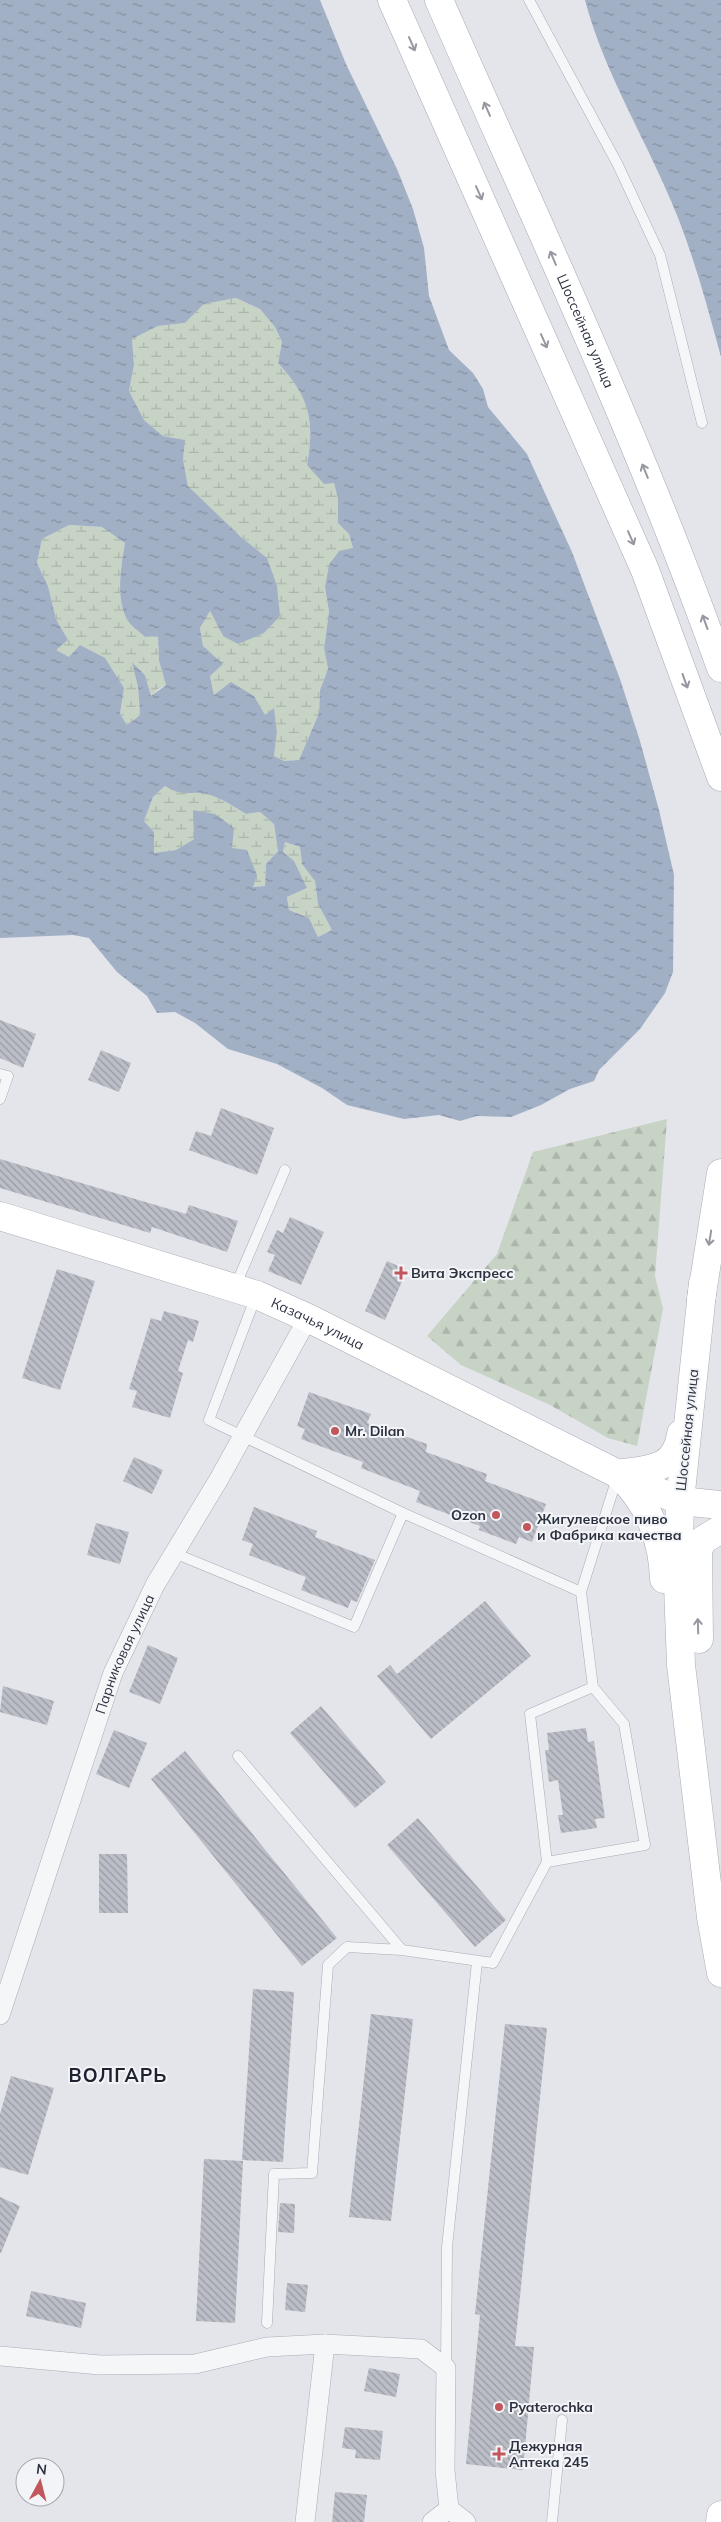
<svg xmlns="http://www.w3.org/2000/svg" width="721" height="2522" font-family="Mulish,sans-serif">
<style>
.forest{fill:url(#forest-firs)}
.wetland{fill:url(#wetland-marsh)}
.water{fill:url(#water-ripples);fill-rule:evenodd}
.building{fill:url(#building-back-hatch)}
.lines{fill:none;stroke-linecap:round;stroke-linejoin:round}
.lane-casing{stroke:#a9acb4;stroke-width:11}
.street-casing{stroke:#a9acb4;stroke-width:20}
.secondary-casing{stroke:#a9acb4;stroke-width:29}
.primary-casing{stroke:#a4a9b4;stroke-width:29}
.lane{stroke:#f5f6f8;stroke-width:10}
.street{stroke:#f5f6f8;stroke-width:19}
.secondary{stroke:#fff;stroke-width:28}
.primary{stroke:#fff;stroke-width:28}
.oneway{stroke:#9698a0}
.poi-dot{fill:#c1565c;stroke:#f3f4f7;stroke-width:2}
.labels{text-anchor:middle;dominant-baseline:central;stroke-width:4;stroke-linejoin:round;paint-order:stroke}
.street-label{font-size:14px;fill:#2d3240;stroke:#f3f4f7}
.poi-label{font-size:14px;font-weight:bold;fill:#2d3240;stroke:#f3f4f7;text-anchor:start}
.district-label{font-size:19px;font-weight:bold;letter-spacing:1px;fill:#1f2331;stroke:#f3f4f7}
</style>
<defs>
<pattern id="forest-firs" width="22" height="20" patternUnits="userSpaceOnUse" patternTransform="scale(1.25)"><rect width="22" height="20" fill="#c7d3c5"/><path d="M5 1l3.5 6h-7zM16 11l3.5 6h-7z" fill="#abb6aa"/></pattern>
<pattern id="wetland-marsh" width="20" height="14" patternUnits="userSpaceOnUse" patternTransform="scale(1.25)"><rect width="20" height="14" fill="#c7d3c5"/><path d="M1 5h8M5 5V1M11 12h8M15 12V8" fill="none" stroke="#abb6aa"/></pattern>
<pattern id="water-ripples" width="26" height="14" patternUnits="userSpaceOnUse" patternTransform="scale(1.25)"><rect width="26" height="14" fill="#a2b0c6"/><path d="M2 4q2-2 4 0t4 0M15 11q2-2 4 0t4 0" fill="none" stroke="#8490a2"/></pattern>
<pattern id="building-back-hatch" width="6" height="6" patternUnits="userSpaceOnUse" patternTransform="scale(1.25)"><rect width="6" height="6" fill="#bbbec6"/><path d="M-1 5l2 2M0 0l6 6M5-1l2 2" fill="none" stroke="#989ba2"/></pattern>
</defs>
<rect width="100%" height="100%" fill="#e3e5ea"/>
<path class="forest" d="M667,1119L655,1276L663,1309L637,1446L608,1438L550,1405L461,1365L427,1336L497,1254L533,1152Z"/>
<path class="wetland" d="M236,298L260,309L275,327L282,342L278,363C309,397 315,419 307,465L334,483L338,499V523L349,534L353,548L325,587L329,612L324,648L328,669L320,690L319,713L299,760L284,761L274,756L277,732L274,708L265,716L254,696L214,695L210,676L222,664L203,646L200,628L210,611L223,636L267,558L241,537L188,486L183,459L184,440L163,436L144,420L129,391L134,365L132,339L158,326L185,323L204,304Z
M69,525L102,527L125,543C121,565 115,601 128,621C132,627 140,632 145,637L158,636L159,661L166,685L158,689L151,697L145,675L133,663L138,687L140,715L127,725L120,714L124,688L55,650L68,640L56,619L48,586L37,563L42,539Z
M165,786C181,797 190,790 207,794C221,798 233,806 246,814L260,812L274,824L278,851L266,864L265,886L253,887L232,848L194,839L176,850L154,853V832L144,821L153,797Z
M285,842L300,847L302,864L315,881L318,904L332,930L318,937L309,918L289,910L287,897L307,888L283,852Z"/>
<path class="water" d="M0,0H320L346,64L397,169L413,209L424,248L429,296L449,350L473,373L483,389L488,407L527,454L572,552L620,679L640,741L659,810L674,875L673,972L665,993L640,1029L599,1070L594,1081L570,1089L541,1105L511,1117L477,1116L460,1121L439,1115L404,1119L347,1105L322,1088L277,1064L228,1049L195,1023L175,1012L157,1013L147,996L117,972L89,938L73,935L0,938ZM236,298L260,309L275,327L282,342L278,363C309,397 315,419 307,465L324,484L334,483L338,499V523L349,534L353,548L339,551L329,565L325,587L329,612L324,648L328,669L320,690L319,713L299,760L284,761L274,756L277,732L274,708L265,715L254,696L231,682L214,695L210,676L223,664L203,646L200,628L210,611L223,636L238,644L264,633L280,616L277,586L267,558L241,537L188,486L183,459L185,440L163,436L144,420L129,391L134,365L132,339L158,326L185,323L204,304ZM69,525L102,527L125,543C121,566 115,600 128,621C132,627 140,632 145,637L158,636L159,661L166,685L151,696L145,675L132,662L138,687L140,715L127,725L120,714L124,688L105,658L80,645L69,657L56,650L68,640L56,619L48,586L37,563L42,539ZM165,786C183,798 189,790 207,794C221,798 233,806 246,814L260,812L274,824L278,851L266,864L265,886L253,887L257,875L247,850L232,848L234,828L215,814L193,810L194,839L176,850L154,853V832L144,821L153,797ZM285,842L300,847L302,864L315,881L318,904L332,930L318,937L309,918L289,910L287,897L307,888L294,861L283,852Z
M585,0H721V357C705,298 690,241 664,185C637,124 602,65 585,0Z"/>
<path class="building" d="M0,1020L36,1034L23,1068L0,1058Z
M101,1050L131,1063L119,1092L88,1080Z
M221,1108L274,1128L257,1175L189,1150L196,1131L211,1136Z
M0,1159L186,1214L189,1205L238,1221L227,1252L152,1227L150,1233L0,1188Z
M290,1217L324,1232L301,1285L268,1271L275,1255L267,1252L277,1230L283,1233Z
M387,1261L407,1270L385,1320L365,1311Z
M57,1269L95,1281L60,1390L22,1378Z
M164,1311L199,1321L193,1342L188,1340L178,1371L183,1373L170,1418L132,1407L137,1391L129,1389L151,1318L161,1321Z
M309,1392L371,1414L367,1423L427,1444L426,1452L487,1474L485,1481L546,1504L532,1542L519,1537L516,1544L479,1530L480,1526L416,1502L420,1491L361,1468L363,1462L301,1439L305,1429L297,1426Z
M134,1457L163,1470L152,1494L123,1481Z
M254,1507L317,1531L315,1537L375,1560L357,1602L351,1600L348,1608L301,1590L306,1577L249,1555L253,1544L242,1540Z
M96,1523L129,1532L120,1564L87,1555Z
M485,1601L531,1656L431,1739L377,1676L390,1665L397,1674Z
M148,1645L178,1658L160,1704L129,1692Z
M3,1686L54,1701L47,1725L0,1712Z
M321,1706L386,1782L355,1808L290,1733Z
M586,1728L588,1742L594,1741L605,1818L595,1819L597,1828L561,1833L558,1815H563L558,1780L549,1782L545,1750H549L547,1733Z
M114,1730L147,1743L129,1788L96,1774Z
M185,1751L337,1938L302,1966L151,1779Z
M418,1818L506,1920L475,1947L387,1845Z
M99,1854H127L128,1913H99Z
M253,1989L294,1992L283,2162L242,2160Z
M371,2014L413,2019L391,2221L349,2217Z
M505,2024L547,2028L515,2346L534,2347L523,2470L466,2464L480,2315L475,2314Z
M11,2076L54,2088L28,2175L0,2167V2114Z
M204,2159L243,2161L235,2323L196,2321Z
M0,2197L20,2206L1,2253H0Z
M280,2203L295,2204L294,2233L278,2232Z
M287,2283L308,2285L305,2312L285,2310Z
M31,2291L86,2303L81,2328L26,2316Z
M369,2368L400,2374L396,2397L364,2391Z
M345,2427L383,2431L380,2460L355,2458L356,2450L342,2448Z
M335,2492L367,2495L364,2522H332Z"/>
<g class="lines">
<g class="lane-casing">
<path id="lane" d="M529,0L618,165L660,255L702,423
M0,1074L8,1076L0,1099
M235,1287L285,1170
M256,1296L209,1420L403,1513L581,1592L617,1478
M174,1553L354,1627L403,1513
M581,1592L593,1687L624,1724L645,1845L547,1862L530,1714L593,1687
M238,1756L402,1950
M267,2323L274,2174L312,2173L328,1965L347,1947L402,1950L493,1963L547,1862
M446,2368L447,2247L477,1962
M552,2522L562,2420"/>
</g>
<g class="street-casing">
<g id="street">
<path id="s1" d="M0,2015L113,1673L155,1585L219,1479L308,1318"/>
<path d="M0,2356L100,2365L195,2364L267,2347L325,2344L421,2349L446,2368L445,2470L449,2509L466,2522"/>
<path d="M305,2522L325,2344"/>
<path d="M432,2522L449,2509"/>
</g>
</g>
<g class="secondary-casing">
<g id="secondary">
<path id="s2" d="M0,1216L257,1295L308,1318L618,1474L680,1501L721,1505"/>
<path d="M703,1283L680,1501L678,1585L681,1665L711,1917L721,1973"/>
<path d="M701,1300L721,1173"/>
<path d="M618,1474C648,1469 676,1471 681,1434"/>
<path d="M621,1477C649,1504 663,1541 664,1579"/>
<path d="M699,1639L698,1550L703,1540L721,1529"/>
<path d="M720,2522L721,2515"/>
</g>
</g>
<g class="primary-casing">
<g id="primary">
<path d="M392,0L645,570L721,777"/>
<path id="s3" d="M439,0C536,221 640,440 721,668"/>
</g>
</g>
<use href="#lane" class="lane"/>
<use href="#street" class="street"/>
<use href="#secondary" class="secondary"/>
<use href="#primary" class="primary"/>
</g>
<defs><path id="oneway-shaft" d="M-6 0H5M1.5-3L5.5 0L1.5 3" fill="none" stroke-width="1.6" stroke-linecap="round" stroke-linejoin="round" transform="scale(1.25)"/></defs>
<g class="oneway">
<use href="#oneway-shaft" transform="translate(412 44) rotate(66)"/>
<use href="#oneway-shaft" transform="translate(487 109) rotate(-114)"/>
<use href="#oneway-shaft" transform="translate(479 193) rotate(66)"/>
<use href="#oneway-shaft" transform="translate(553 258) rotate(-113)"/>
<use href="#oneway-shaft" transform="translate(544 341) rotate(66)"/>
<use href="#oneway-shaft" transform="translate(645 471) rotate(-112)"/>
<use href="#oneway-shaft" transform="translate(631 538) rotate(66)"/>
<use href="#oneway-shaft" transform="translate(705 622) rotate(-110)"/>
<use href="#oneway-shaft" transform="translate(685 681) rotate(70)"/>
<use href="#oneway-shaft" transform="translate(710 1238) rotate(99)"/>
<use href="#oneway-shaft" transform="translate(698 1626) rotate(-92)"/>
</g>
<g class="poi-dot">
<path d="M398.5 1265.5h5v5h5v5h-5v5h-5v-5h-5v-5h5z"/>
<circle cx="335" cy="1431" r="5"/>
<circle cx="496" cy="1515" r="5"/>
<circle cx="527" cy="1527" r="5"/>
<circle cx="499" cy="2407" r="5"/>
<path d="M496.5 2446.5h5v5h5v5h-5v5h-5v-5h-5v-5h5z"/>
</g>
<g class="labels">
<g class="street-label">
<text stroke="none"><textPath href="#s3" startOffset="362">Шоссейная улица</textPath></text>
<text stroke="none"><textPath href="#s2" startOffset="336">Казачья улица</textPath></text>
<text transform="translate(687 1430) rotate(-84)">Шоссейная улица</text>
<text stroke="none"><textPath href="#s1" startOffset="382">Парниковая улица</textPath></text>
</g>
<g class="poi-label">
<text x="411" y="1273">Вита Экспресс</text>
<text x="345" y="1431">Mr. Dilan</text>
<text x="486" y="1515" text-anchor="end">Ozon</text>
<text x="537" y="1519">Жигулевское пиво<tspan x="537" dy="16">и Фабрика качества</tspan></text>
<text x="509" y="2407">Pyaterochka</text>
<text x="509" y="2446">Дежурная<tspan x="509" dy="16">Аптека 245</tspan></text>
</g>
<g class="district-label">
<text x="118" y="2075">ВОЛГАРЬ</text>
</g>
</g>
<g transform="translate(40 2482) rotate(7)"><circle r="24" fill="#f3f4f7" stroke="#a4a6ae"/>
<path d="M0-4L9 19L0 12L-9 19Z" fill="#c1565c"/>
<text y="-8" font-size="14" font-weight="bold" text-anchor="middle" fill="#2d3240">N</text>
</g>
</svg>
